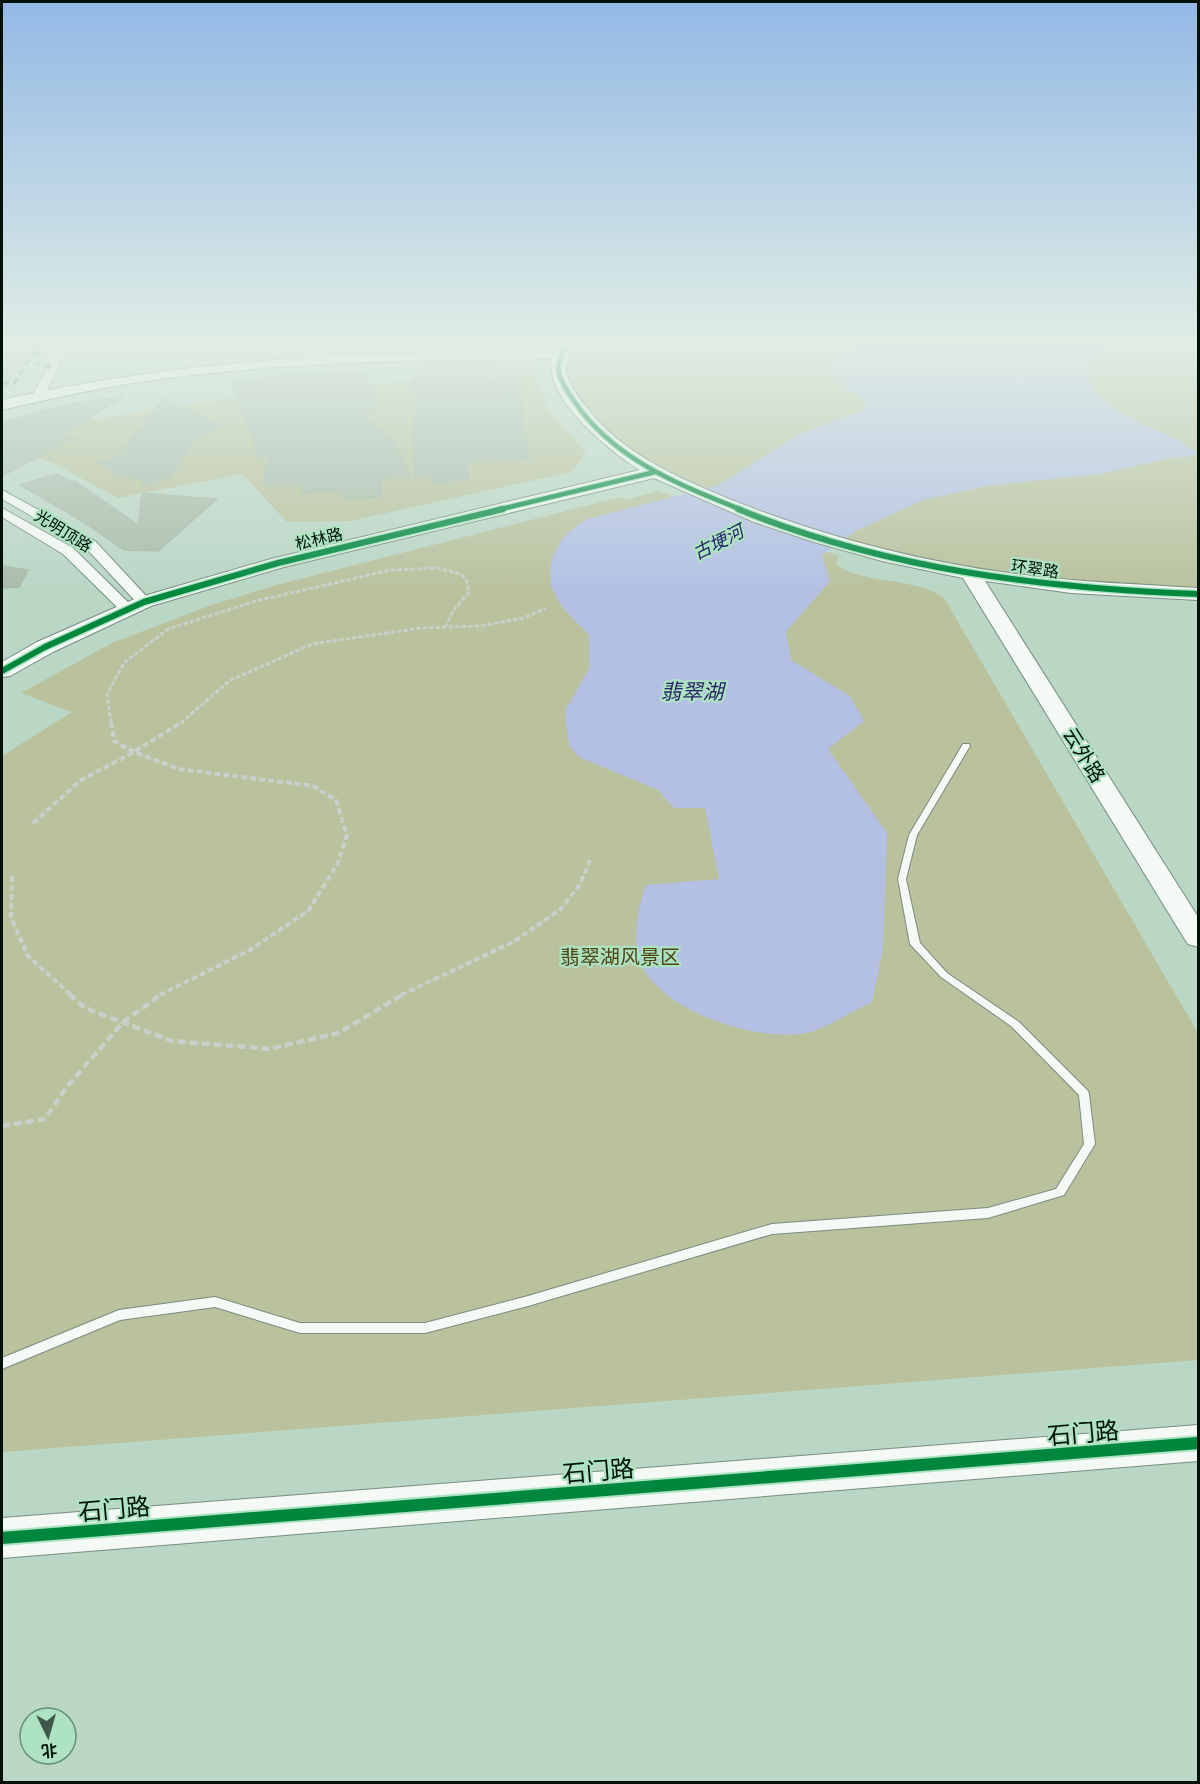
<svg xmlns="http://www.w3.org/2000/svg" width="1200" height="1784" font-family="Raleway,'Noto Sans SC',sans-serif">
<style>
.green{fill:#b9c19d}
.water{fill:#b3c0e4}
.building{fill:#a9bcac;stroke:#a7baaa;stroke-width:1.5}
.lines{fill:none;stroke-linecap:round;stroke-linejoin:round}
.lane-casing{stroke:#778d80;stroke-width:2}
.street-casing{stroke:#778d80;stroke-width:2}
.secondary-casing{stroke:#778d80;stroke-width:2}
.path-far2{stroke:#c7d0cb;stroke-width:3;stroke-dasharray:4.5 2;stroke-linecap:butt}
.path-far1{stroke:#c7d0cb;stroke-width:4;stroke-dasharray:6 3;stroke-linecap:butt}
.path{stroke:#c7d0cb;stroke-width:4.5;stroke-dasharray:8 4;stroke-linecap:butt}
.lane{fill:#f5f9f6;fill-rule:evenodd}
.street{fill:#f5f9f6;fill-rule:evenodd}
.secondary{fill:#f5f9f6;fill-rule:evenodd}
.quiet{stroke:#46983a;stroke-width:4;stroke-dasharray:7 4;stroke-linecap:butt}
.cycleway-far2-casing{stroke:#ade3c3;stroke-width:7}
.cycleway-far1-casing{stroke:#ade3c3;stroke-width:9}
.cycleway-casing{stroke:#ade3c3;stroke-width:16}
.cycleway-far2{stroke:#00873e;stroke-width:4.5}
.cycleway-far1{stroke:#00873e;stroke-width:6}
.cycleway{stroke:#00873e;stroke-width:12}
.labels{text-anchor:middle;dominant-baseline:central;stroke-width:4.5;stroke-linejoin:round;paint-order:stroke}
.far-street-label{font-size:16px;fill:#001207;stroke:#ade3c3}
.far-water-label{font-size:18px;font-style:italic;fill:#262467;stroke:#ade3c3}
.street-label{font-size:20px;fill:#001207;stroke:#ade3c3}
.park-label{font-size:20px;fill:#4d4412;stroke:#ade3c3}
.water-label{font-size:21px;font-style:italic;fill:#262467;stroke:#ade3c3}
.near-street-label{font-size:24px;fill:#001207;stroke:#ade3c3}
</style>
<rect width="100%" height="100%" fill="#bad6c5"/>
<path class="green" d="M568,343H1198V594L1110,590L870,551L676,483L586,420L558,361Z
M459,364L522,365L535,369L548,410L586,453L571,472L350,521L287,522L242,474L118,498L55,464L13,450L61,424L301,387L415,381L419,365Z
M658,491L839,556L836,564C855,583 916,577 944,598L1198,1033V1360L2,1452V756L72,712L21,693L112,643L209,606L273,586L620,497L626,500Z"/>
<path class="water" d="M858,343H1127L1109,350L1089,365C1089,369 1087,375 1088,379C1098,416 1171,429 1197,453L1192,456L1165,459L1101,474L991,485L923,500L856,531L822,555L830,581L786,632L791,660L850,696L864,721L828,749L887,833L883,948L872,1002C853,1011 833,1024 814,1031C764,1046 660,1012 640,962C632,943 638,903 646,885L719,879L705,808H674L658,790L579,757L570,747L565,720L566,709L589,669V635C569,614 542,593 552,560C559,538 568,532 587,519L719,485L799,434L864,410L868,405L837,379L829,369L838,353Z"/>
<path class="building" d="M32,346L2,394V347Z
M362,371L379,409L359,411L393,441L409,477L381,478V497L342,498V491L302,493L303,485L263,486L269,452L260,460L232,382L291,374Z
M452,373V379L487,378L488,382L518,381L524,412H521L530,459L467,462L469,480L431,482V476L415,477L413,418L416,417L414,375Z
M123,397L63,434L75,438L2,476V422L69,404Z
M163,399L222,426L197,437L170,476L143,486L144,480L122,476L99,462L118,457Z
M56,474L71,482L75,481L138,525L142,493L217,499L158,551L124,550L82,521L20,485Z
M2,566L28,570L19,587L2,588Z"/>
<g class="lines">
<g class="lane-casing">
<path id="lane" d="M963,744H969L970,746L917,835L906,879L920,943L947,973L1019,1022L1088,1091L1089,1094L1095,1144L1064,1195L988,1218L772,1234L528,1306L425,1333H300L215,1307L120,1320L2,1369V1358L119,1310L215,1297L300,1323H425L528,1296L772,1224L988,1208L1056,1189L1084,1144L1079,1095L1011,1026L941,977L910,944L898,879L909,835Z"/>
</g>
<g class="street-casing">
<path id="street" d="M60,343H70L44,396L38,399L34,398L32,396Z
M2,490L95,541L149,599L151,602L149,605H139L85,547L2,499Z
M2,508L73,548L132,606L134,609L132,612H122L63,554L2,517Z"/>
</g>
<g class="secondary-casing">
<path id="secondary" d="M561,343H575L565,367C567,382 577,395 586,407C621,453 676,477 729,499C819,535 912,560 1009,573C1072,582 1135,584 1198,588V600L1071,593L985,581L1198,917V947L1188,944L1184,938L963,578L882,561L814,542L754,522L654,478L284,567L151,606L53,652L10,676L2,677V662L37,642L137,598L271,559L640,470C611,452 544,399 552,359C414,360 276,362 140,382C93,389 48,399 2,410V400C189,358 365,351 556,351Z
M1198,1425V1461L2,1558V1518Z"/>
</g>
<path class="path-far2" d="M111,723L107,694L124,663L168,629L256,601L391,570L437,568L461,574L467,581L469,592L453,611L445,627
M181,723L229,681L312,644L421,628L481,626L524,618L546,608"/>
<path class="path-far1" d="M111,722L114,741L134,752L179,769L313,786L336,800L347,835L337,865L308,911L250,950L160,995
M33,823L81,780L134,752L182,722
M12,876L11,917L28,956L71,995
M401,995L513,942L561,909L580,884L590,860"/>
<path class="path" d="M69,994L85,1008L172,1041L270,1049L338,1033L404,994
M2,1126L45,1119L66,1088L123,1022L162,994"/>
<use href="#lane" class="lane"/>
<use href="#street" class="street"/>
<use href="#secondary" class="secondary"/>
<path class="quiet" d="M38,351L35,363L51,367
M2,383H14L39,345"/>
<g class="cycleway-far2-casing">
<path id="cycleway-far2" d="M568,343C552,368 558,378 574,401C613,459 679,485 742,510
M497,510L655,472"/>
</g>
<g class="cycleway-far1-casing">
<path id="cycleway-far1" d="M738,509C884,569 1041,588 1198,594
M2,671L45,647L144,602L278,563L503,509"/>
</g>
<g class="cycleway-casing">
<path id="cycleway" d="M2,1538L1198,1443"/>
</g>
<use href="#cycleway-far2" class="cycleway-far2"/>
<use href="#cycleway-far1" class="cycleway-far1"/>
<use href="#cycleway" class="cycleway"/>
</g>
<linearGradient id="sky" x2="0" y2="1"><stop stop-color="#93b9e6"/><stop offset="0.58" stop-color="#e0ede5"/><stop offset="1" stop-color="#e0ede5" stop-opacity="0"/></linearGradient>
<rect width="1200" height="592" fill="url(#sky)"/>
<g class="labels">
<g class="far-street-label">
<text transform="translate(63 531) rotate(32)">光明顶路</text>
<text transform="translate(319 539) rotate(-13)">松林路</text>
<text transform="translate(1035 569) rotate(8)">环翠路</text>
</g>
<g class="far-water-label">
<text transform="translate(718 542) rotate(-27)">古埂河</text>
</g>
<g class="street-label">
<text transform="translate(1084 755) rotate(58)">云外路</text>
</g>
<g class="park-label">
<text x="620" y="957">翡翠湖风景区</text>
</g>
<g class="water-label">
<text x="692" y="691">翡翠湖</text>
</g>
<g class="near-street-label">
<text transform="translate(1083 1433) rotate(-5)">石门路</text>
<text transform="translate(598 1471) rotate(-5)">石门路</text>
<text transform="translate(114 1509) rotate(-5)">石门路</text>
</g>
</g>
<rect width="1200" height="1784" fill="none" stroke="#001207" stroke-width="6"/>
<g transform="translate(48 1736) rotate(175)"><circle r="28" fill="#ade3c3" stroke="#688f78" stroke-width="1.5"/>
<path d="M0-4.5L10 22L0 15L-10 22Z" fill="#41574a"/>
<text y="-9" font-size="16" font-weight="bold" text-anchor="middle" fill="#001207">北</text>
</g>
</svg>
